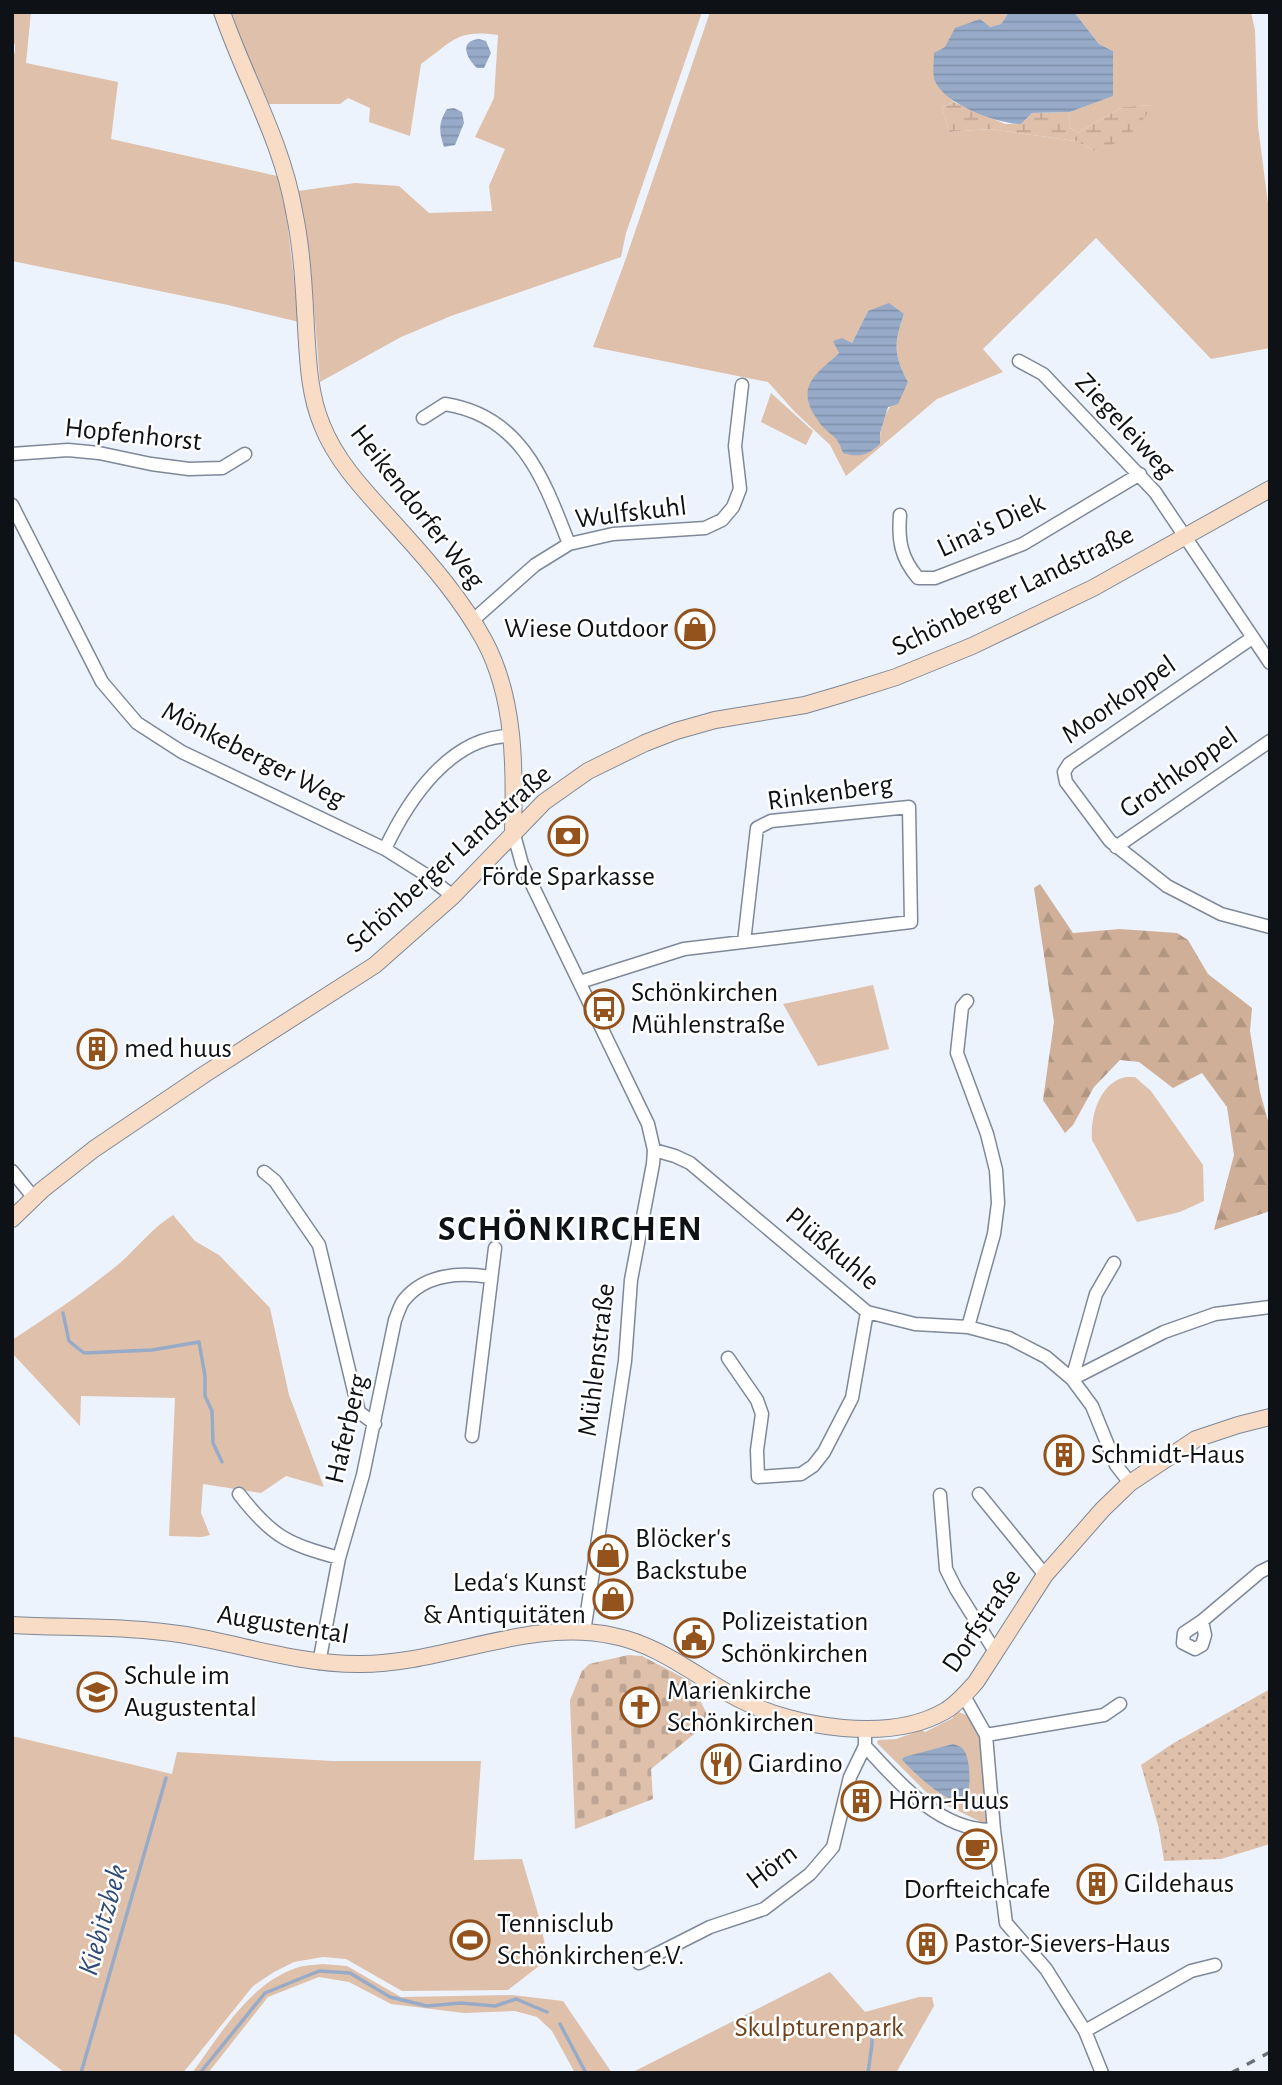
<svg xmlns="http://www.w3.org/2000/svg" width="1282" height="2085" font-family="'Alegreya Sans',sans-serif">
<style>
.green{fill:#dfc0aa;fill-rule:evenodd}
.forest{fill:url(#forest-firs)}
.wetland{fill:url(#wetland-marsh)}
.cemetery{fill:url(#cemetery-stones)}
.garden{fill:url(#garden-dots)}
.water{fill:url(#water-rules)}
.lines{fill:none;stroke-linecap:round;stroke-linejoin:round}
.stream{stroke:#97abc9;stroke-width:3.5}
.street-casing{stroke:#7e8898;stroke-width:15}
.secondary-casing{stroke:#7e8898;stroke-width:18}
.street{stroke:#fff;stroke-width:12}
.secondary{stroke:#f8dcc6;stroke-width:16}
.rail{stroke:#6b7178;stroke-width:3.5;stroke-dasharray:9 9;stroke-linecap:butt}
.labels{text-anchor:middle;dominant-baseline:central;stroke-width:5;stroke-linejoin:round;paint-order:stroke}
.street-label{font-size:28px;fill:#0e1217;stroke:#fff}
.poi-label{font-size:28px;fill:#0e1217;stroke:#fff;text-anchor:start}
.park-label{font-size:28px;fill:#70431f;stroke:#fff}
.water-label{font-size:30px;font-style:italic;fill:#2f4b76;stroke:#fff}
.district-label{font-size:35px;font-weight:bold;letter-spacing:2px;fill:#0e1217;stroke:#fff}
</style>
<defs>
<pattern id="forest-firs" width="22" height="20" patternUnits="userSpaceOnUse" patternTransform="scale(1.75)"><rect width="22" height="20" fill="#d0af98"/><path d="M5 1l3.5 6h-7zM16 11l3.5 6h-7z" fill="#b19682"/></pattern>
<pattern id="wetland-marsh" width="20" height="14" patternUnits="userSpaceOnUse" patternTransform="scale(1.75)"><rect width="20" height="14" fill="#dfc0aa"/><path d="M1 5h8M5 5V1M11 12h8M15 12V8" fill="none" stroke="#bea492"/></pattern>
<pattern id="cemetery-stones" width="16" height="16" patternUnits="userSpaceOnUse" patternTransform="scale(1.75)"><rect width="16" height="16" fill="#dfc0aa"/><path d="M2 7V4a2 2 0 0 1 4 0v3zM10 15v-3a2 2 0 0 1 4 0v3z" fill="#bea492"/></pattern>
<pattern id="garden-dots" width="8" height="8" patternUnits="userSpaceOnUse" patternTransform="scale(1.75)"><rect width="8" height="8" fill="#dfc0aa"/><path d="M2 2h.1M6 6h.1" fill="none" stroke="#bea492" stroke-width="1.8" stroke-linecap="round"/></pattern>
<pattern id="water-rules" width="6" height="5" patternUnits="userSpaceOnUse" patternTransform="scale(1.75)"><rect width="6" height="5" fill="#97abc9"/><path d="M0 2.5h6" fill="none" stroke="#8192ac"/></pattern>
</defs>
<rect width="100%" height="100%" fill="#ecf3fd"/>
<path class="green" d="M12,12H31L26,63L118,82L111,139L277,176L286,212L299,322L228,305L12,261V55L15,53V45L12,39Z
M232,12H702L626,233L621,257L451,316L401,337L320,382L310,258L298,191L355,183L399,186L429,213L492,211L489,186L505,149L475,137L494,98L498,35C457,29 453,41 421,64L410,136L369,122L370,108L348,98L340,104H269L239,36Z
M710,12H1009L1001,24L990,27L935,81L954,102L942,107L949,132L990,129L1076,141L1097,152L1152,105L1123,107L1077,133L1069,127L1070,112L1112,96L1113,51L1099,44L1074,12H1251L1255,30L1258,126L1270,219V348L1211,359L1096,238L983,349L1003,372L937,399L846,476L830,445L795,412L768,382L593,347L624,264ZM868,311L904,314C894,343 893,354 908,382C893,401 879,418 880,444L843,453L837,437L823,368L839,353L834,341L852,343Z
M771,393L813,431L806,445L761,422Z
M873,985L889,1049L818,1066L783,1004Z
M1126,1077H1135L1151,1091L1203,1165L1204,1201L1180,1212L1137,1222L1092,1140C1090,1116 1100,1082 1126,1077Z
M173,1215L195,1241L219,1255L270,1308L289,1395L324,1487L286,1476L261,1493L203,1484L201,1513L210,1535L202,1537L169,1536L175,1398L81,1396L80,1426L12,1353V1340C49,1316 86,1291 120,1263C138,1247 152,1228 173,1215Z
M958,1712L970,1716L979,1733L990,1824L987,1825L932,1798L877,1743L878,1740L896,1739L922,1730L925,1732L953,1718V1714Z
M12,1736L172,1774L177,1752L333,1761H481L474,1860L522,1859L539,1917L548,1959L508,1990L402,1991L346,1959L323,1957L294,1962L274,1972L253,1986L183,2073H65L12,2032Z
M323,1964L347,1966L401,1997L512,1995L563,2001L612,2073H575L552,2031L537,2017L515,2011L464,2013L391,2004L349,1982L319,1977L268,1997L208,2073H192C220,2035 249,1984 296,1968C304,1965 314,1965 323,1964Z
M830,1972L865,2012L919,1997H932L934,2006L896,2073H631Z"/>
<path class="forest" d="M1040,884L1073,933L1120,929L1177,933L1188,940L1208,974L1252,1008L1250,1031L1260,1092L1270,1128V1211L1214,1230L1234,1155L1227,1107L1202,1073L1173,1088L1139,1062L1120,1060L1094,1087L1073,1125L1065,1133L1043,1100L1054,1022L1034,888Z"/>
<path class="wetland" d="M954,102L1005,124H1021L1032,113L1070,112L1069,127L1077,133L1123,107L1152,105C1138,133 1124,139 1097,152L1076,141L990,129L949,132L942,107Z"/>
<path class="cemetery" d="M628,1655L642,1656L690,1681L707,1714L699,1730L651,1769L653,1799L575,1829L570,1700L582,1671L589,1664Z"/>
<path class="garden" d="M1270,1689V1844L1221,1859L1164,1861L1159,1829L1141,1765L1172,1744Z"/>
<path class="water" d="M1009,12H1074L1099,44L1113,51V96L1070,112L1032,113L1021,124C998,124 944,104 935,81C932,74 934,61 934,53L945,47L955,28L980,19L990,27L1001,24Z
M479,39L486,41L491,53L484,68H477C467,59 458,41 479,39Z
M454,108L462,112L464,123L455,145L444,147C439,132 438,123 447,109Z
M889,303L904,314C894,343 893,354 908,382L898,404L888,407L880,433V444C868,455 859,458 843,453C836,434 835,439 823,427C819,423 816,417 813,413C797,384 819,372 839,353L833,341L842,338L852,343L868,311Z
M953,1744C956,1745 960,1746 963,1749C971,1757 972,1794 964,1801C944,1803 916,1774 902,1760L904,1757Z"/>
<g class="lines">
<path class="stream" d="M63,1313L69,1341L84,1353L152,1350L199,1342L205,1376V1396L212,1411L213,1443L222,1462
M560,2024L586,2073
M81,2073L166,1778
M200,2073L265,1993L319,1971L350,1973L390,1997L427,2006L461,2003L495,2006L516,1999L547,2012
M868,2073L872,2044V2023"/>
<g class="street-casing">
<path id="street" d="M1019,361L1043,374L1155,492L1270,663
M423,418L445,404C522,416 544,480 569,544
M12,454L68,450L99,453L151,464L189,469L222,468L245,454
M12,505L102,682L137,723L182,752L385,849L423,873L453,896
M900,515C898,541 901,558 918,578H935L1023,544L1140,474
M472,621L535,565L569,544L613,534L705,528L722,520L733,507L740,489L735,446L742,385
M1252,638L1069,764L1064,772L1066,782L1110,841L1167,886L1221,914L1270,927
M513,831L522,864L648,1124L654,1150L653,1164L631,1280L625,1361L584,1632
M1116,847L1270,741
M385,849C408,800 450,736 511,736
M580,982L684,949L911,922L909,807L771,821L757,828L744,942
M967,1001L962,1007L957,1053L987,1134L996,1170L998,1203L994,1234L968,1327
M654,1150L675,1156L690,1163L867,1312L915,1324L968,1327L1009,1338L1046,1357L1072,1379L1092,1406L1116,1465L1130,1483
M12,1171L34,1198
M264,1172L275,1181L319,1245L359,1412L375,1424
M728,1358L757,1400L762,1414L757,1450L758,1477L801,1474L813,1466L824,1452L852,1398L867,1312
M1072,1379L1164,1332L1215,1314L1270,1307
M1072,1379L1096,1294L1114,1263
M472,1436L495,1248
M239,1494C272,1537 288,1544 339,1558
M979,1494L1045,1575
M940,1495L946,1569L956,1589L996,1653
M1202,1621L1205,1635L1202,1645L1195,1649L1183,1643L1184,1633L1202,1621L1260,1572L1270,1567
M319,1663L339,1558L363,1475L395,1320C398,1313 400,1305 404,1300C425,1274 460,1272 490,1277
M964,1696L986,1735L994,1830L1006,1923L1046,1969L1085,2031L1102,2073
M865,1730V1746C898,1782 938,1829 990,1830
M986,1735L1104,1715L1120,1704
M639,1963L710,1927L764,1909L810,1874L833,1847L850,1777L865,1746
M1085,2031L1191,1971L1215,1965"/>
</g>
<g class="secondary-casing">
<path id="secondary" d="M222,12C245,79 282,141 294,211C302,249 304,288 306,327C308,360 309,394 322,425C338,466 372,498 401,531C431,564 462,600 484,640C515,697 515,768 513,831
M12,1219L42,1190L94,1149L205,1074L375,965L453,896L544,802L588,771L645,743L676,731L715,720L805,705L839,695L896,677L972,646L1093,588L1270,489
M12,1625C70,1628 130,1626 186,1635C244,1645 299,1664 358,1664C444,1665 527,1617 614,1636C661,1645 699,1679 741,1700C796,1728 890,1743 945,1711C957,1704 967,1692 976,1682L1045,1575L1103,1509L1130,1483L1196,1439L1238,1425L1270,1417"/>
</g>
<use href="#street" class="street"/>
<use href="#secondary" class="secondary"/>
<path class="rail" d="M1231,2073L1270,2052"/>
</g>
<defs>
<g id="shop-ring" transform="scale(2.0125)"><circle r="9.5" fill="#fff" stroke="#94531d" stroke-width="1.5"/><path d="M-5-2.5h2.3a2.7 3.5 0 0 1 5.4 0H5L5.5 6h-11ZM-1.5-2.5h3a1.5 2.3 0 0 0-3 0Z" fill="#94531d"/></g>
<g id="bank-ring" transform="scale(2.0125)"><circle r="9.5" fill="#fff" stroke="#94531d" stroke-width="1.5"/><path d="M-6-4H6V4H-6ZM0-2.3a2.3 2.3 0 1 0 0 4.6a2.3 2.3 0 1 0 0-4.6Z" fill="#94531d"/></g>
<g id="bus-ring" transform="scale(2.0125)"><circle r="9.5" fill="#fff" stroke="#94531d" stroke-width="1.5"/><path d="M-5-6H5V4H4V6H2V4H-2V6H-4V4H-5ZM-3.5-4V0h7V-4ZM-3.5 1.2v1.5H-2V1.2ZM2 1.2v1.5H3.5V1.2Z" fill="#94531d"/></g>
<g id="building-ring" transform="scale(2.0125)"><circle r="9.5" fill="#fff" stroke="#94531d" stroke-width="1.5"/><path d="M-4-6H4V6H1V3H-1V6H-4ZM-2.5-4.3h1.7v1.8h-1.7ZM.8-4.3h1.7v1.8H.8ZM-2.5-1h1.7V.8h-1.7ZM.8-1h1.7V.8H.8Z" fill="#94531d"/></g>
<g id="civic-ring" transform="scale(2.0125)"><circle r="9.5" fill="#fff" stroke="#94531d" stroke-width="1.5"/><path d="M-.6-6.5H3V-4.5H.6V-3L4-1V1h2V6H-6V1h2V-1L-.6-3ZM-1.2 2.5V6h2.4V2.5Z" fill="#94531d"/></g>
<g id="school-ring" transform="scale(2.0125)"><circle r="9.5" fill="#fff" stroke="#94531d" stroke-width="1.5"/><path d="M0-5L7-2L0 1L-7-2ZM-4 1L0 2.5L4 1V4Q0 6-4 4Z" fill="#94531d"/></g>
<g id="church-ring" transform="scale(2.0125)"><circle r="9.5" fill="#fff" stroke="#94531d" stroke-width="1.5"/><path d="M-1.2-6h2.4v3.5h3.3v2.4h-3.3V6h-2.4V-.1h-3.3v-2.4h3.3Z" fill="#94531d"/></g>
<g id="restaurant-ring" transform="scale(2.0125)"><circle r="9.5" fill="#fff" stroke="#94531d" stroke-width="1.5"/><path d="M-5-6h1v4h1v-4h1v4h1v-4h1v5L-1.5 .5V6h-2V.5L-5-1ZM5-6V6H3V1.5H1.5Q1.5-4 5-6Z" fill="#94531d"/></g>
<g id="cafe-ring" transform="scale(2.0125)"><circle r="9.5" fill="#fff" stroke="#94531d" stroke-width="1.5"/><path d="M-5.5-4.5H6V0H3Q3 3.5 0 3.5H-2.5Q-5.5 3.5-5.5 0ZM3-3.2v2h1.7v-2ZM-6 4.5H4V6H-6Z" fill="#94531d"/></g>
<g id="stadium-ring" transform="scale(2.0125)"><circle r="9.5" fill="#fff" stroke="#94531d" stroke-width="1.5"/><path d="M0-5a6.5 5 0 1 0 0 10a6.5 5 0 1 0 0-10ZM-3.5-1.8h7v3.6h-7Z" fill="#94531d"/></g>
</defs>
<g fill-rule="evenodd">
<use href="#shop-ring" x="695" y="629"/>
<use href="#bank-ring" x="568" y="836"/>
<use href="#bus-ring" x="604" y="1009"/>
<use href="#building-ring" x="97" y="1049"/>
<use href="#building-ring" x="1064" y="1455"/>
<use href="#shop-ring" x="608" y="1555"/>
<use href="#shop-ring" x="613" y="1599"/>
<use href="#civic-ring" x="694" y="1638"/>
<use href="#school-ring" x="97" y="1692"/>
<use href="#church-ring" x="640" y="1707"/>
<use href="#restaurant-ring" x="721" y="1764"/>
<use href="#building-ring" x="861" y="1801"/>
<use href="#cafe-ring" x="977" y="1849"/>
<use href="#building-ring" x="1097" y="1884"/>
<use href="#stadium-ring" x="470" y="1940"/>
<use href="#building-ring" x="927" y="1944"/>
</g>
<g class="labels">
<g class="street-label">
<text transform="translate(1125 426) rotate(47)">Ziegeleiweg</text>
<text transform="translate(133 435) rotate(6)">Hopfenhorst</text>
<text transform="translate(417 507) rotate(52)">Heikendorfer Weg</text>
<text transform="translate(631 513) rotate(-7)">Wulfskuhl</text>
<text transform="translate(991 526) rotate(-25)">Lina's Diek</text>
<text transform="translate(1013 591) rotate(-26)">Schönberger Landstraße</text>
<text transform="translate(1119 700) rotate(-35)">Moorkoppel</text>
<text transform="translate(253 755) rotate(27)">Mönkeberger Weg</text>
<text transform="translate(1179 773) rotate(-35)">Grothkoppel</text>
<text transform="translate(830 793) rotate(-8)">Rinkenberg</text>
<text transform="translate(449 859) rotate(-42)">Schönberger Landstraße</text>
<text transform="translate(832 1249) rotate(40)">Plüßkuhle</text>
<text transform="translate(597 1360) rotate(-83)">Mühlenstraße</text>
<text transform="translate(347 1429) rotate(-77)">Haferberg</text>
<text transform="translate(982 1621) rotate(-56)">Dorfstraße</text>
<text transform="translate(283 1625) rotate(9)">Augustental</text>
<text transform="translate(772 1867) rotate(-37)">Hörn</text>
</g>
<g class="poi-label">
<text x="668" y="629" text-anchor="end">Wiese Outdoor</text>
<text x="568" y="877" text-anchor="middle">Förde Sparkasse</text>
<text x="631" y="993">Schönkirchen<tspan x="631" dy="32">Mühlenstraße</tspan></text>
<text x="124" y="1049">med huus</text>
<text x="1091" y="1455">Schmidt-Haus</text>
<text x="635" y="1539">Blöcker's<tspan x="635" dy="32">Backstube</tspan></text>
<text x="586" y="1583" text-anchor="end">Leda‘s Kunst<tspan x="586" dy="32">&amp; Antiquitäten</tspan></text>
<text x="721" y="1622">Polizeistation<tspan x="721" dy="32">Schönkirchen</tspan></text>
<text x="124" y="1676">Schule im<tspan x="124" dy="32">Augustental</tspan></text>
<text x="667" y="1691">Marienkirche<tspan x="667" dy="32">Schönkirchen</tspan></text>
<text x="748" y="1764">Giardino</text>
<text x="888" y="1801">Hörn-Huus</text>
<text x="1124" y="1884">Gildehaus</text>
<text x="977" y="1890" text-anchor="middle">Dorfteichcafe</text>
<text x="497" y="1924">Tennisclub<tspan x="497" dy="32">Schönkirchen e.V.</tspan></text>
<text x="954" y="1944">Pastor-Sievers-Haus</text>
</g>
<g class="park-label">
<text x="819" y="2028">Skulpturenpark</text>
</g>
<g class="water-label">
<text transform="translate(103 1920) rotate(-74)">Kiebitzbek</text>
</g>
<g class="district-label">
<text x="571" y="1229">SCHÖNKIRCHEN</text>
</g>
</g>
<rect width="1282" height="2085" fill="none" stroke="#0e1217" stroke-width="28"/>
</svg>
